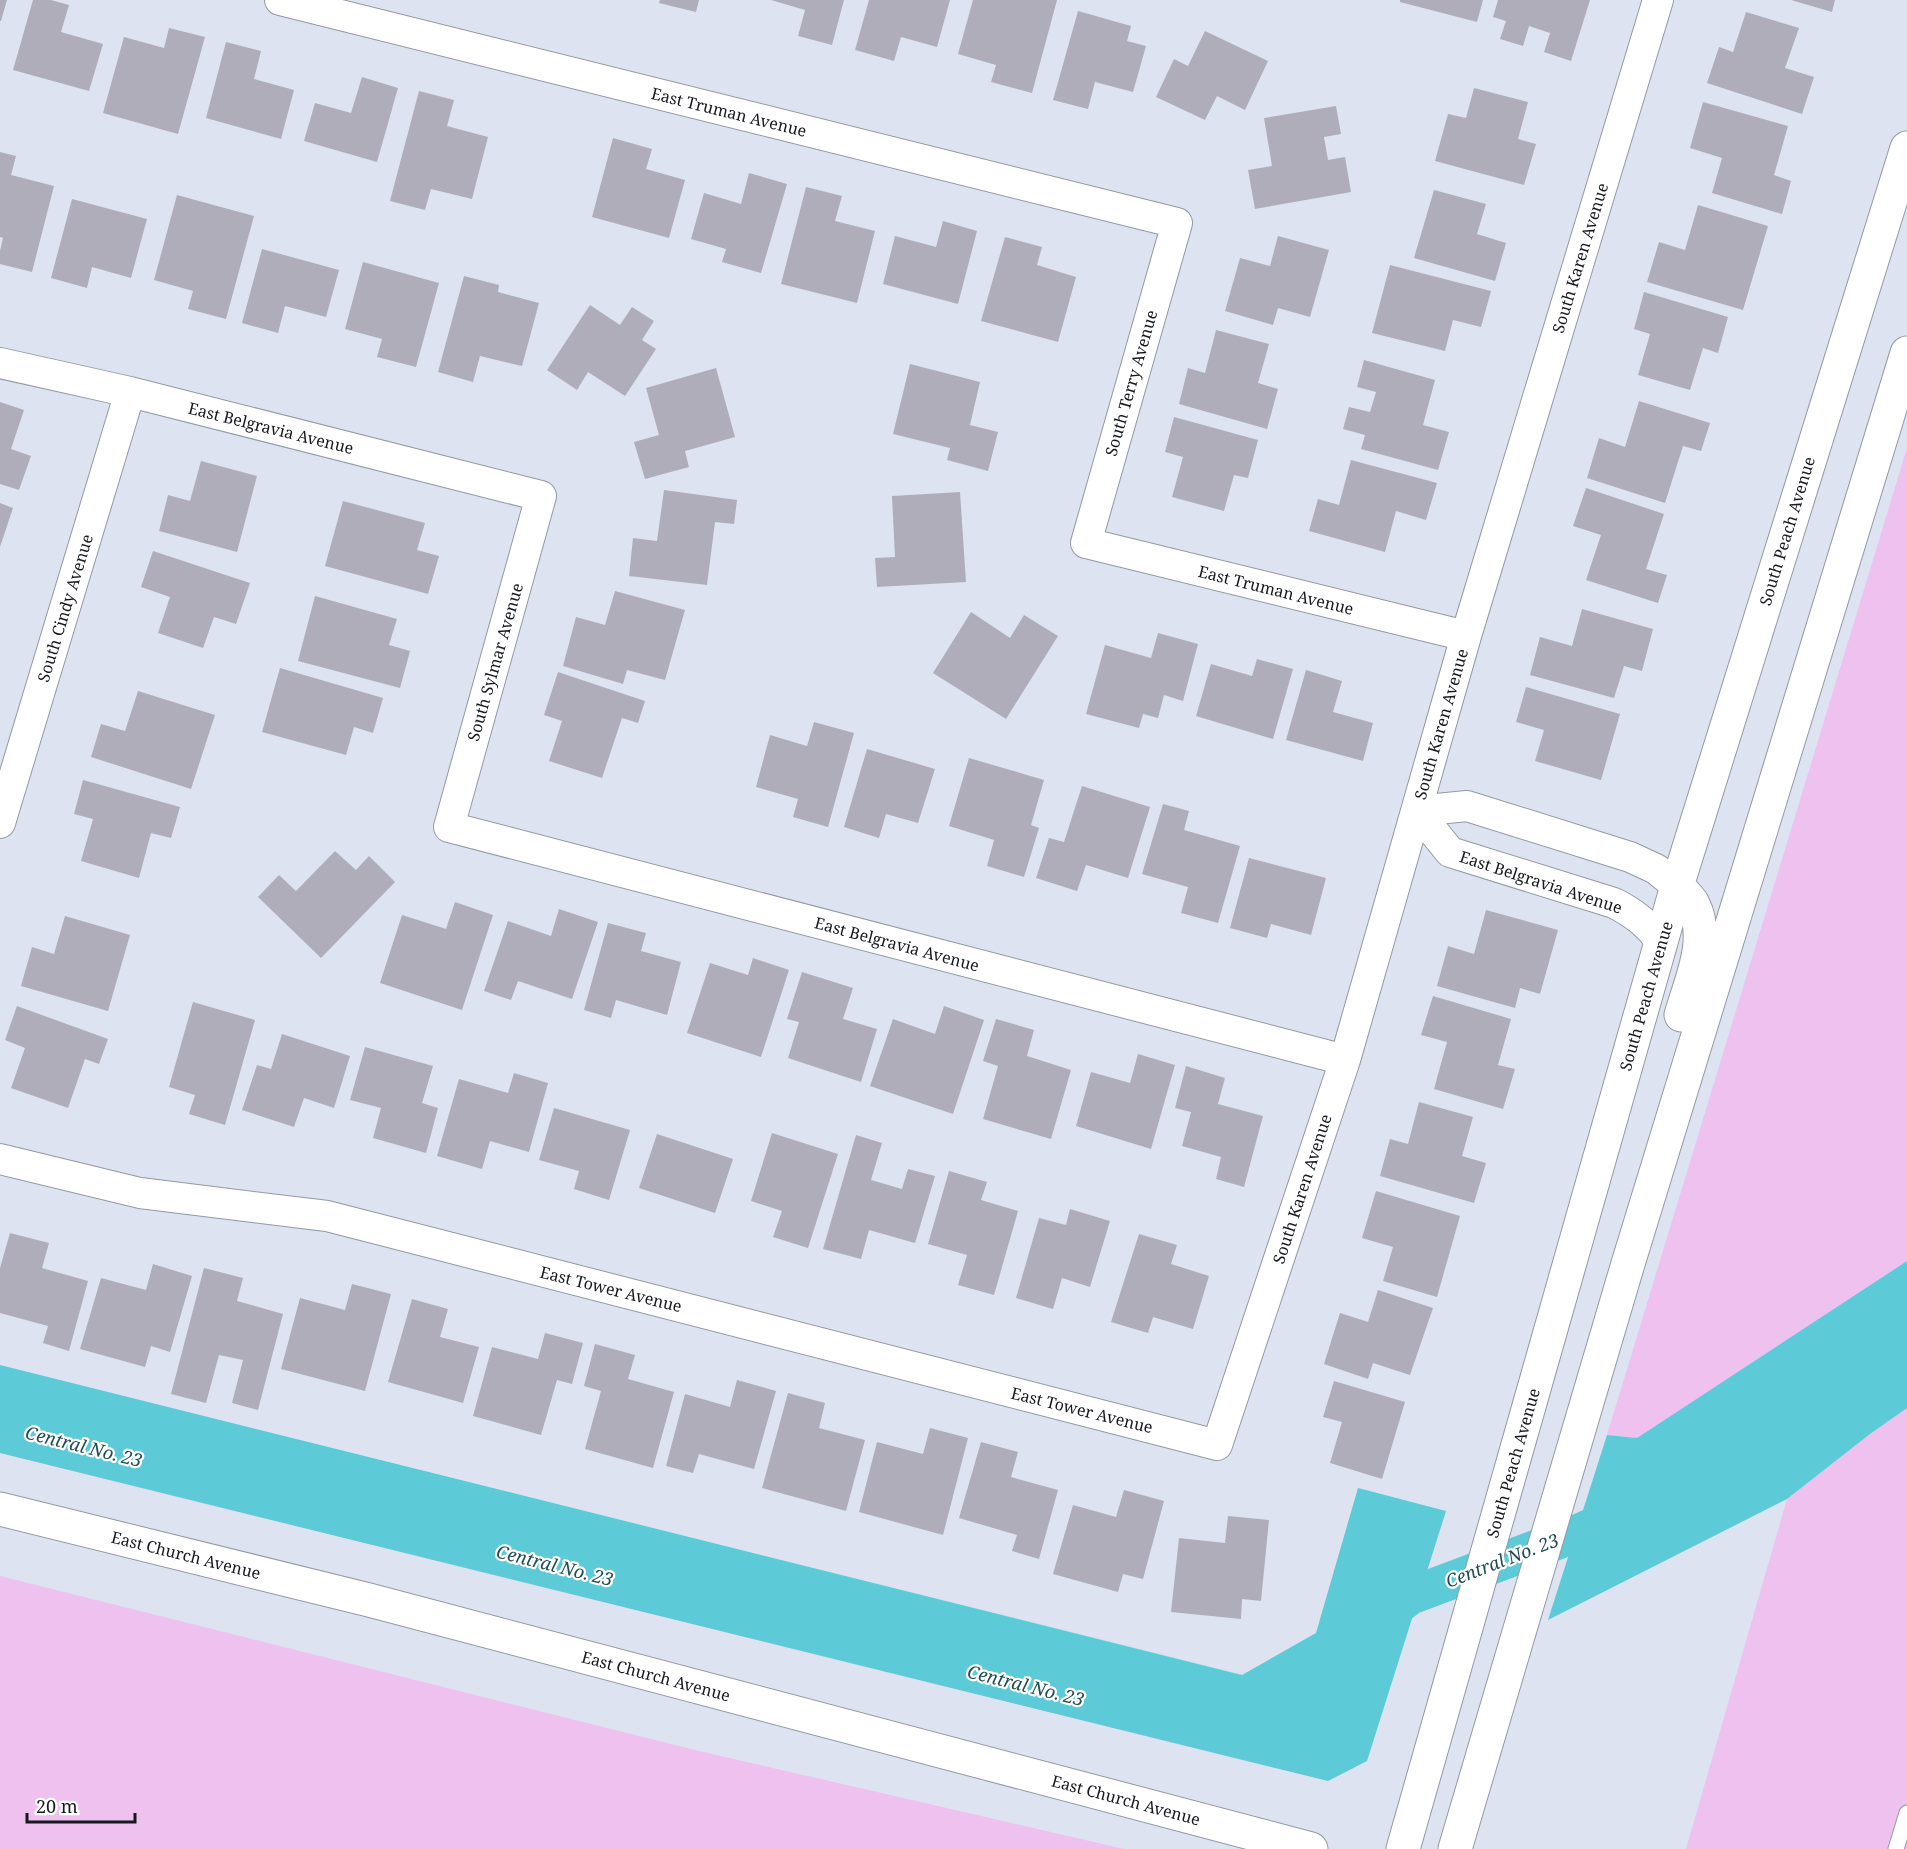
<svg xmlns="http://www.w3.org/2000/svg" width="1907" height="1849" font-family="'Noto Serif',serif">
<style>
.green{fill:#eec1ef}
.water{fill:#5ccad7}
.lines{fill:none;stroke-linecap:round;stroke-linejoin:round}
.canal{stroke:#5ccad7;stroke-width:38}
.building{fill:#b0adbb}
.service-casing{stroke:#9399a5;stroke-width:17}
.minor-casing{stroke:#9399a5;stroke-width:32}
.tertiary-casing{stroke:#9399a5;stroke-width:35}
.service{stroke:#fff;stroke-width:15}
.minor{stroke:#fff;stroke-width:30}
.tertiary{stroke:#fff;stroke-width:33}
.labels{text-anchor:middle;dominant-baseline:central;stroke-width:4.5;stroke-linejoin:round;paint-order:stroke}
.street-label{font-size:16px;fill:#17191e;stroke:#fff}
.water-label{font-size:18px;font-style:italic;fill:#1e4e54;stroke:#fff}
</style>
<rect width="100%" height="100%" fill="#dde3f0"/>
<path class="green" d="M1907,448V1261L1637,1438L1607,1435Z
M1907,1408V1849H1686L1787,1499L1870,1434Z
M0,1576L695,1750L1124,1849H0Z"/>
<path class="water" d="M1907,1261V1408L1870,1434L1787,1499L1548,1620L1607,1435L1637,1438Z
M0,1365L1242,1675L1316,1633L1358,1488L1446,1511L1367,1761L1328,1781L0,1453Z"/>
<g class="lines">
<path class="canal" d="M1381,1625L1394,1608L1410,1596L1578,1533L1623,1513"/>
</g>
<path class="building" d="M0,0H7L1,21H0Z
M33,0H51L69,5L61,32L103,44L89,91L13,70Z
M660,0H699L696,12L659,3Z
M771,0H844L832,45L798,36L805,10Z
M869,0H950L937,47L901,37L894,61L855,50Z
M973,0H1057L1032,93L991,82L996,65L958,54Z
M1400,0H1483L1477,22L1400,2Z
M1498,0H1590L1571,61L1544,52L1550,33L1529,26L1523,46L1500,39L1506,21L1493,17Z
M1791,0H1835L1832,12Z
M1078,11L1131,26L1127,41L1146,46L1133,92L1095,82L1088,109L1053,100Z
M1746,12L1799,28L1785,68L1814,77L1802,114L1707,83L1719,47L1733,52Z
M169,28L205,37L178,134L103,113L124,37L164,48Z
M1205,31L1268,61L1245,110L1217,96L1205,120L1156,97L1174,59L1188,66Z
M226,42L261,51L254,79L294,90L281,139L206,118Z
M362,77L398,88L377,162L304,141L315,103L351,113Z
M1474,88L1528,102L1518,139L1536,144L1524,185L1435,161L1448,114L1466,118Z
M419,91L454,100L447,126L488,137L472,199L431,189L425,210L390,201Z
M1703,102L1788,126L1774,175L1791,181L1782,214L1712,193L1722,158L1690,148Z
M1336,106L1341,134L1324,137L1328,160L1345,157L1351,192L1255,209L1248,170L1272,166L1264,118Z
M613,138L652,149L646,169L685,180L669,238L592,217Z
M0,152L16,156L11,175L54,186L32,272L0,264V251L3,238L0,237Z
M749,173L787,184L761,273L722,262L726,249L691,239L704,193L741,204Z
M806,187L842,196L835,221L875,231L857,303L781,284Z
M1434,190L1486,204L1477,234L1506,243L1495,281L1414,258Z
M177,195L254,216L226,319L188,309L193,291L154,280Z
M72,199L147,219L131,278L92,267L87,288L51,278Z
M1698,205L1768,226L1743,310L1647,282L1659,242L1685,250Z
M943,221L977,231L958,304L883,284L895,236L936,247Z
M1278,236L1329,250L1310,317L1278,308L1273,325L1225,311L1240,258L1270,266Z
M1005,237L1042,247L1037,265L1076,277L1058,342L981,321Z
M262,249L339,270L326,317L285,306L278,333L242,323Z
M363,262L439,283L416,367L377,357L382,339L345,329Z
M1390,265L1491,291L1481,327L1453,320L1445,351L1372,333Z
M464,276L499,285L498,292L539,303L522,366L480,356L473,382L438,372Z
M1644,292L1728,317L1718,353L1703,348L1690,390L1638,375L1650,334L1634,329Z
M590,305L620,325L632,307L654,321L642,340L656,349L625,396L588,372L577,390L547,370Z
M1216,330L1269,344L1258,383L1278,389L1267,429L1179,404L1188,368L1205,373Z
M1364,360L1435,380L1423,425L1449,432L1438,470L1361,449L1365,435L1343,429L1349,407L1370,412L1376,392L1357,387Z
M910,364L980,382L970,425L998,432L988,471L947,460L950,448L893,434Z
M716,368L735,437L685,451L689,467L645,479L634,442L659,435L646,388Z
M1639,401L1710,423L1701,451L1683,446L1665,503L1587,478L1599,438L1625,447Z
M0,402L24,410L11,449L31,456L19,490L0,484Z
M1174,417L1258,440L1248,478L1234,475L1224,511L1172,497L1183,457L1165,452Z
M1351,460L1437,483L1426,520L1396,511L1385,552L1309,531L1318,499L1339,505Z
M201,461L257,476L237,552L159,531L168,495L190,501Z
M1586,488L1664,514L1646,569L1667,575L1658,603L1586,580L1601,535L1573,526Z
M664,490L737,500L734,524L715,522L707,585L629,576L633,538L657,541Z
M960,492L966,582L877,587L875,558L895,557L892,496Z
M343,501L425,523L417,550L439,556L428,594L325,566Z
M0,503L13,508L0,547Z
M153,551L250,583L236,624L214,617L203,648L158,633L170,597L141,587Z
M615,591L685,610L665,680L627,670L623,684L563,666L576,617L605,625Z
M315,596L397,619L389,645L410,651L400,688L298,661Z
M1582,609L1653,629L1642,671L1624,666L1614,698L1530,675L1540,637L1572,646Z
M971,612L1010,638L1024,615L1058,636L1006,719L933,673Z
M1158,633L1198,644L1183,701L1164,695L1158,718L1143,714L1139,728L1086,714L1105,645L1151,658Z
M1257,659L1293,669L1273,739L1196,716L1211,664L1252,676Z
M280,668L383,698L373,733L354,727L346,755L262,732Z
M1306,670L1342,681L1333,712L1373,723L1363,761L1286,740Z
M558,672L645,701L638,723L622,718L602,778L549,761L562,721L544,715Z
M1526,687L1620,714L1601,780L1535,761L1544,730L1516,722Z
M138,691L215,715L191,789L91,757L101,724L125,731Z
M814,722L854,733L828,827L793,817L798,799L756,787L770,735L807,746Z
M867,749L935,769L918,823L886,814L879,838L844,827Z
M969,758L1044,780L1031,825L1039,828L1024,877L987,866L994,840L949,826Z
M83,780L180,807L171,838L151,833L139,878L81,861L93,819L74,814Z
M1082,786L1150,807L1128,878L1086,865L1077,891L1036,878L1049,838L1064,842Z
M1163,804L1189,811L1184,830L1240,846L1218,923L1181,913L1188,887L1142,874Z
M335,851L356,870L369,856L395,882L321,958L258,897L279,875L296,891Z
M1249,858L1326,878L1311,935L1271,924L1267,938L1230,928Z
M455,902L493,915L462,1010L380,983L402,915L446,929Z
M559,909L598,922L572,999L518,981L511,1000L484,991L508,921L551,936Z
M1486,910L1558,930L1540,994L1520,988L1515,1008L1437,986L1448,946L1474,954Z
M65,916L130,935L108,1011L21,986L32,947L54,954Z
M608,923L646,933L641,951L681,962L667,1015L616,1000L611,1018L584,1010Z
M753,958L789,970L761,1057L687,1033L710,963L748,975Z
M802,972L853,988L843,1019L877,1029L861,1082L788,1058L799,1022L787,1019Z
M1433,996L1511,1019L1498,1065L1515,1069L1503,1109L1434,1089L1447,1042L1421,1035Z
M193,1002L255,1020L225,1125L189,1114L195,1095L169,1087Z
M17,1006L108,1039L99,1064L85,1059L68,1108L11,1088L25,1048L5,1040Z
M944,1006L984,1020L953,1114L870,1086L893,1019L935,1034Z
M996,1019L1034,1030L1027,1056L1071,1070L1051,1139L983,1119L998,1066L983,1061Z
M282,1034L350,1056L334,1108L304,1098L294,1127L242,1110L257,1065L271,1069Z
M365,1047L433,1066L422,1103L438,1108L426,1153L373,1138L381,1108L350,1100Z
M1138,1054L1175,1065L1151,1149L1076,1126L1091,1072L1130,1083Z
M1186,1066L1225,1078L1218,1104L1263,1116L1244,1187L1216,1179L1221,1157L1182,1146L1191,1112L1175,1108Z
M514,1073L548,1083L529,1152L490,1141L482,1169L437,1156L459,1079L508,1093Z
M1419,1102L1473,1117L1462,1156L1486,1163L1474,1203L1380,1176L1390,1139L1408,1144Z
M554,1108L630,1130L609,1200L574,1189L579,1171L539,1160Z
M772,1133L838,1154L808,1248L773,1237L782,1211L751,1201Z
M657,1134L733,1159L715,1213L639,1188Z
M856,1135L882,1143L871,1180L902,1189L908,1169L935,1176L915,1243L869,1230L861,1259L823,1249Z
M949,1171L987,1182L981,1200L1018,1211L994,1295L958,1285L967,1255L928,1244Z
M1376,1191L1460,1216L1437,1297L1383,1281L1393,1247L1362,1238Z
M1070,1209L1110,1221L1090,1287L1062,1278L1053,1309L1016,1298L1039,1218L1066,1225Z
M10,1233L49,1243L42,1268L88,1281L69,1351L43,1343L48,1326L0,1313V1268Z
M1139,1234L1177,1245L1171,1264L1209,1276L1193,1329L1153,1317L1148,1333L1111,1322Z
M153,1264L192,1276L170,1352L151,1346L145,1367L80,1349L101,1278L146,1290Z
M204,1268L243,1278L237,1301L283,1314L258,1410L232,1403L243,1360L219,1355L206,1403L171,1394Z
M352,1284L391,1294L365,1391L281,1369L300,1298L345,1310Z
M1378,1290L1433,1308L1410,1375L1373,1363L1368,1379L1324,1364L1340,1313L1368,1322Z
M412,1299L448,1309L440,1337L479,1347L463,1403L388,1382Z
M545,1333L583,1343L572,1384L557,1380L541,1435L473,1416L492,1347L538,1359Z
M595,1344L635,1355L628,1379L674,1392L653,1468L585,1449L601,1391L584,1386Z
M737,1380L776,1391L754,1469L699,1454L693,1473L666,1466L685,1394L730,1407Z
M1334,1381L1405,1402L1382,1479L1330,1463L1342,1422L1323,1417Z
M788,1393L825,1403L819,1428L865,1440L846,1511L762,1488Z
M930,1428L968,1438L943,1535L859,1512L877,1442L923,1454Z
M981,1442L1018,1452L1011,1477L1058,1490L1039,1559L1012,1551L1017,1535L959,1518Z
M1124,1490L1164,1501L1143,1579L1123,1574L1118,1592L1053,1574L1073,1505L1116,1517Z
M1228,1516L1269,1520L1261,1601L1242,1599L1241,1619L1171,1612L1179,1538L1225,1543Z"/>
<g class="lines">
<g class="service-casing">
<path id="service" d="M1896,1849L1907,1813"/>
</g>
<g class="minor-casing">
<path id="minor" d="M280,0L1177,223L1086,543L1466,636
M0,363L130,392L541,496L449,827L1345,1060
M1417,811L1450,852L1614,903C1634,913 1648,924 1661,942
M1417,811L1467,806L1630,857L1656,869L1677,886
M0,823L130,392
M0,1159L140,1193L327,1216L1217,1445L1345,1060L1466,636L1658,0"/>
</g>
<g class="tertiary-casing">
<path id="tertiary" d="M1677,886C1682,891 1689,897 1693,904C1711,939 1691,980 1681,1015
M0,1509L369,1600L1311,1849
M1403,1849L1677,886L1907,148
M1455,1849L1627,1267L1907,353"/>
</g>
<use href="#service" class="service"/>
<use href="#minor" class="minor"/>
<use href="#tertiary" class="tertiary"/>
</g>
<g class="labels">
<g class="street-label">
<text transform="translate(729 112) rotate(14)">East Truman Avenue</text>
<text transform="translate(1580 258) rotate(-73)">South Karen Avenue</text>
<text transform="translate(1131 383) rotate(-74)">South Terry Avenue</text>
<text transform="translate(271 428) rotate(14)">East Belgravia Avenue</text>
<text transform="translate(1787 531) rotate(-73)">South Peach Avenue</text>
<text transform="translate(1276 590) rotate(14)">East Truman Avenue</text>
<text transform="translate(65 608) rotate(-73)">South Cindy Avenue</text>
<text transform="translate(495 662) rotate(-74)">South Sylmar Avenue</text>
<text transform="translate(1441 724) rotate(-74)">South Karen Avenue</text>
<text transform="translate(1541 882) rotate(18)">East Belgravia Avenue</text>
<text transform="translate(897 944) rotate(15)">East Belgravia Avenue</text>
<text transform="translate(1646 996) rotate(-74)">South Peach Avenue</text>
<text transform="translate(1302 1189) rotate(-72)">South Karen Avenue</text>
<text transform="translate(611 1289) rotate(14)">East Tower Avenue</text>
<text transform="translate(1082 1410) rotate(14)">East Tower Avenue</text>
<text transform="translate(1513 1463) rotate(-74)">South Peach Avenue</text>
<text transform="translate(186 1555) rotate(14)">East Church Avenue</text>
<text transform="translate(656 1676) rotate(15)">East Church Avenue</text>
<text transform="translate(1126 1800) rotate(15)">East Church Avenue</text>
</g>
<g class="water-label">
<text transform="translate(84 1446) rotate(14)">Central No. 23</text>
<text transform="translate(1502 1560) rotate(-21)">Central No. 23</text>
<text transform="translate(555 1565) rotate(14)">Central No. 23</text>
<text transform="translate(1026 1685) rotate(14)">Central No. 23</text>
</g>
</g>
<path d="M27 1813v9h108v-9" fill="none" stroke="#17191e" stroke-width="3"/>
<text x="36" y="1813" font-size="18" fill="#17191e" stroke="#ffffff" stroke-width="4.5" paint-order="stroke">20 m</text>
</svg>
